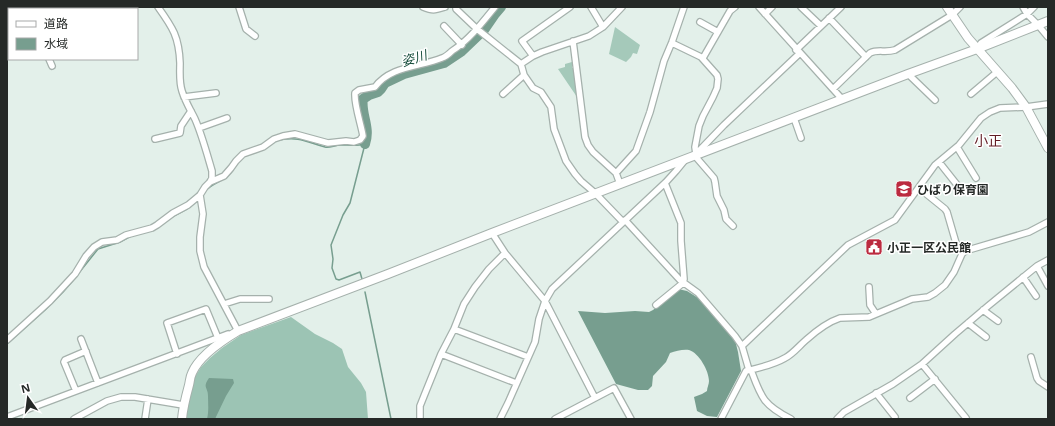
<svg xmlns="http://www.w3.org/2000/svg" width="1055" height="426" font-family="'Open Sans','Noto Sans JP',sans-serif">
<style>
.green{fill:#a5c9ba}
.forest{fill:#9cc4b4}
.water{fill:#779e8f}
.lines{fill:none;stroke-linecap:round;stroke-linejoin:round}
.stream{stroke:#779e8f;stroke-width:1.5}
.river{stroke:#779e8f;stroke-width:10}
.street-casing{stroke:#a5b1ac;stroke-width:8}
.secondary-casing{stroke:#a5b1ac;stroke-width:10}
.street{stroke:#fff;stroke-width:5.5}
.secondary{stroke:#fff;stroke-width:8}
.labels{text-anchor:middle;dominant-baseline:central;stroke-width:3;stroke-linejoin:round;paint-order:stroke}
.poi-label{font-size:12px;font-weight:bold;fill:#252927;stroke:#fff;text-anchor:start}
.water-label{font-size:13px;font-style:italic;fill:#184e3d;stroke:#fff}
.quarter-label{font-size:14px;fill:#621c23;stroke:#fff}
</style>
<rect width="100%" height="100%" fill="#e3f0ea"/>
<path class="green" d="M615,27L640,45L637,54L633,53L631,57L626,62L609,54Z
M572,62V68H574L578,97H577L558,69L565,67V64Z"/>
<path class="forest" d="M291,317L315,334L333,343L342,349L348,367L361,383L366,392L368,419H185L186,410L195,377L201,367L210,358L222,348L241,335Z"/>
<path class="water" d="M678,289L687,291L703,301L735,340L738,352L741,371L717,417L707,416L697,411L694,397L702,394L707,391C707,388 709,384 709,381C709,371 699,353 689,350C683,349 676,351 670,353L666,362L653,376L652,386L648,390H638L616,384L578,311L605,313L635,311L649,312L653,310Z
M209,378L233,379L234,383L226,396L215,419H207C209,411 208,404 208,396C208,387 202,388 209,378Z"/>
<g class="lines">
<path class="stream" d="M279,140C299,136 307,142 325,147C330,148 335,145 341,145C349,145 357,146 365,144L350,203L343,215L331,245L333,259L332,268L336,279L339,280L360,272L362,279
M206,190C214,182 227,180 233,170
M170,218L187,209L191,206
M78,274L98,249L120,242L131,236
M365,292L391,419
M7,344L45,310L63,292L76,277"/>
<path class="river" d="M365,144C371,127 360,113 363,99L369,95L378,92L381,89L385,83L404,74L444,63L462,51L484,30L495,14L501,7"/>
<g class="street-casing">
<path id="street" d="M239,7L246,29L255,36
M423,7C433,11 435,10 445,7
M456,7V9L477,29L521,64L524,75L533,88L541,92L551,107L554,129L566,161L575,174L581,181L595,193L623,222
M591,7L603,27
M759,7L842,99
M801,7L821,26
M1023,7L1027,14L1038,25L1048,37
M91,9L95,7
M765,14L772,7
M829,18L866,57
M700,22L718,32
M444,26L462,45
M573,41L585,137L588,145L593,152L616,173L620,184
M672,43L701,57L717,75L718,79L717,88L713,97L703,116L699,126L695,147L696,154
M7,49L9,48
M977,49L981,43L1027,14L1034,7
M796,50L841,7
M533,56L522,41L570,7
M703,58L730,11L735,7
M49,59L52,66
M521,64L533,56L542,52L589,36L603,27L622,7
M908,74L935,100
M833,89L870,53C878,49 885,53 895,50L952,15L960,7
M503,94L524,75
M971,94L997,72
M184,97L216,93
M794,118L801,138
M199,128L227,118
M155,139L180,133L181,126L191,111
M957,147L976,178
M939,162L958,186
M616,173L636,151L650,112L664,61L672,42L684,7
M210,182L224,176L231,168L236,161L243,154L263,147L274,139L283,136L295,134L328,143L346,141L354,142L360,140L363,136C361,124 354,104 355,93L359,90L375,87C390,66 420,67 442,58C445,57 449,54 452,51C469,40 482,23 495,7
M919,188L945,209L947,212L956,243L958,248L963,253
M200,195L203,214L200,237V251L204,267L238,331H236
M625,220L680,280L698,293L735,336L742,346L749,370
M733,226L726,219L724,210L717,196L715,182L714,178L695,156L696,154L724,125L800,53
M492,233L505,253L545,301L595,398
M1037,266L1048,286
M1023,277L1036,296
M869,287L870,305L876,314
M224,304L240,299H269
M656,305L683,283L684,279L681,241V223L665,183
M983,310L998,321
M968,323L986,337
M454,329L528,357
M81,339L98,383
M7,340L50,301L75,274L86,256L94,247L102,242L117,240L126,235L152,228L157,225L173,213L188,205L200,195L205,187L210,182L212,178V171C207,154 202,135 195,119C190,109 185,101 182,91C179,82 180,72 180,63C179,37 173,28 158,7
M742,346L848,245L895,220L935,165L959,145L981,118L990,112L1000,108L1026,107L1048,104
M177,354L167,323L206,309L218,338
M441,354L516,383
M1031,357L1037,378L1039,381L1048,387
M922,364L966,418
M751,370C761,397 763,405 791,419
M76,391L64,362L65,360L86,351
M876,393L895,417
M910,398L935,379
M7,417L228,334
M74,419L107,401L121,397H135L183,405
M145,419L148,399
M420,419V406L424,396L441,354L454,329L464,304L475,287L489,269L505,253
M500,419L508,403L535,342L539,319L545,301L552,289L666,182L676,171L685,160
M555,419L614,388L631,419
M721,419L746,371C759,368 773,365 785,358C793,354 799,346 806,340C816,331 828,322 840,318L869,317L912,299L928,297L935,293L945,285L954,272L962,254L965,251L1029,232L1048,222
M837,419L844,412L893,384L922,364L955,334L988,306L1037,266L1048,260"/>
</g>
<g class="secondary-casing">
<path id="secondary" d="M947,7L968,38L1012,88L1026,107L1048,148
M182,419C183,407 186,396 189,385C190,381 190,377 192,373C199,356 223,340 238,331L388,274L492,233L908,74L977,49L1048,21"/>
</g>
<use href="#street" class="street"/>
<use href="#secondary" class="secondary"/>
</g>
<defs>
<g id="school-square" transform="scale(0.9)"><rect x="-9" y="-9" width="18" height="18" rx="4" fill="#bb2a3f" stroke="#fff"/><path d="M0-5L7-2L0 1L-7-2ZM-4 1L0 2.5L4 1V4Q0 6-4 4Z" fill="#fff"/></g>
<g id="civic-square" transform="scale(0.9)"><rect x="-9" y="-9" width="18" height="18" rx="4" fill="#bb2a3f" stroke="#fff"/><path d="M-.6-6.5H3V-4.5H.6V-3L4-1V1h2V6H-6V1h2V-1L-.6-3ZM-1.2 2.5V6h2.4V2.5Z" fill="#fff"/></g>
</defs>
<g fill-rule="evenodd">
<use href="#school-square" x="904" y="189"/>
<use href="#civic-square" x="874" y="247"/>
</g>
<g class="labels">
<g class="poi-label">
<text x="917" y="189">ひばり保育園</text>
<text x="887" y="247">小正一区公民館</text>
</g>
<g class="water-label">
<text transform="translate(414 58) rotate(-17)">姿川</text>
</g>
<g class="quarter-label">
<text x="988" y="140">小正</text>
</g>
</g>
<rect width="1055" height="426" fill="none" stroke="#252927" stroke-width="16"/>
<rect x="8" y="8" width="130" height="52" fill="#ffffff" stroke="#a8a9a9"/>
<rect x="16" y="21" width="20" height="6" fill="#ffffff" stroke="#a8a9a9"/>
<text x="44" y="28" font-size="12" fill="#252927">道路</text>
<rect x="16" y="38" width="20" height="12" fill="#779e8f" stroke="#a8a9a9"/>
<text x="44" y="48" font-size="12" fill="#252927">水域</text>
<g transform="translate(28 398) rotate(346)" stroke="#ffffff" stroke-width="3" paint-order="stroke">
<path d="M0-3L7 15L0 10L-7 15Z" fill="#252927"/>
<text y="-6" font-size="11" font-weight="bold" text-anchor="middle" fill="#252927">N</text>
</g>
</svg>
